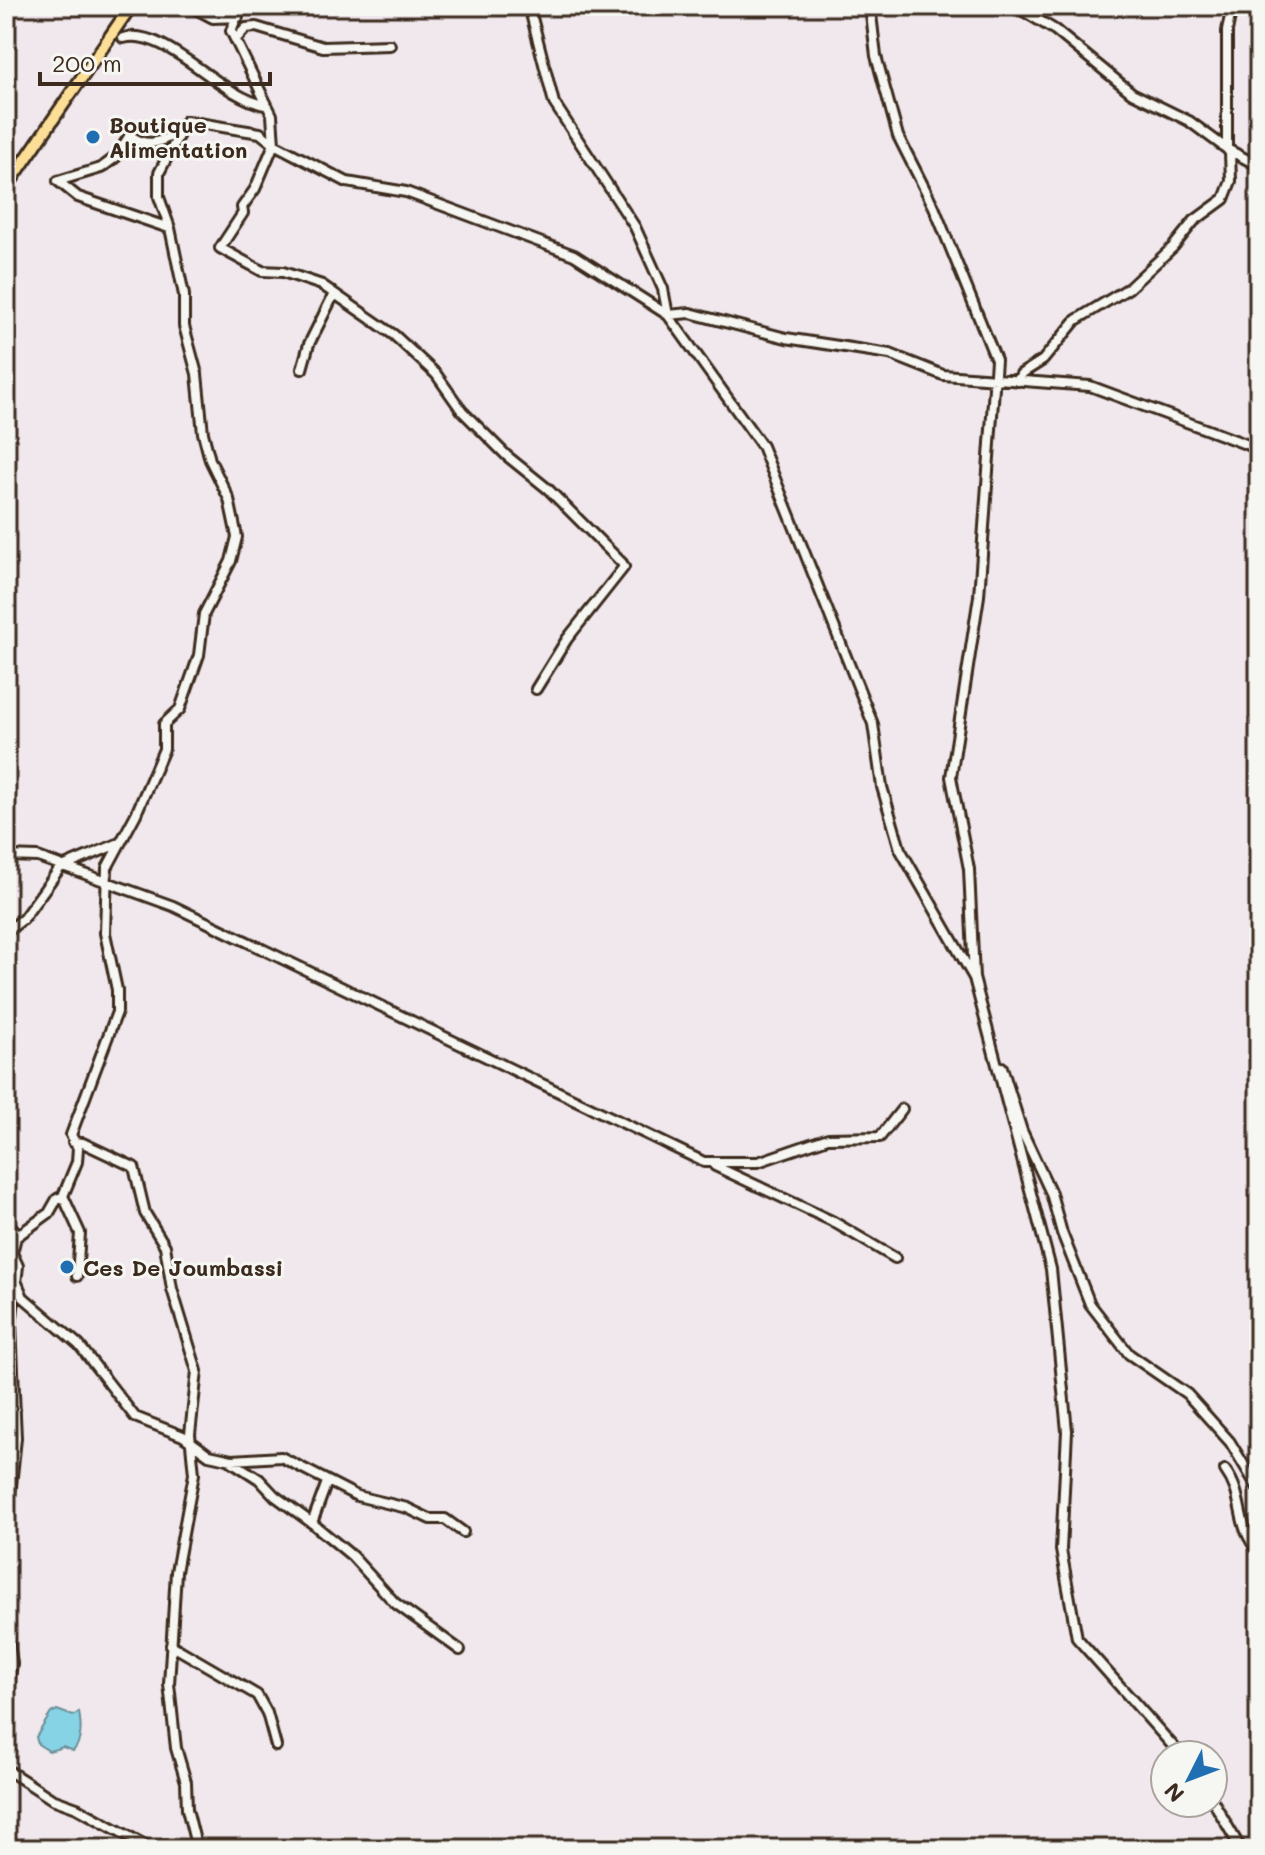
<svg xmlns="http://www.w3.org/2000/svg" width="1265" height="1855" font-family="Mali,sans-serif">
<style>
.water{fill:#87d3e6;stroke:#698f96;stroke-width:2}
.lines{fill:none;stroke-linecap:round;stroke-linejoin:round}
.minor-casing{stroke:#3b2a1e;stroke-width:14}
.major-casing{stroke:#3b2a1e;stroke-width:16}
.minor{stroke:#f6f6f2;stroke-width:8}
.major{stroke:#fcde96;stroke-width:10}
.poi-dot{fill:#1f6fb2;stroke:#f6f6f2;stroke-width:3}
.labels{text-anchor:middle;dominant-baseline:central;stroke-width:6;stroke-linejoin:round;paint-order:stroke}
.poi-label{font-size:22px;font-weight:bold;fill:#3b2a1e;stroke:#f6f6f2;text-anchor:start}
</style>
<rect width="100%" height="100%" fill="#f0e8ed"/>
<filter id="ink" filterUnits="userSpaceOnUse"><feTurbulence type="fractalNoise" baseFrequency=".0125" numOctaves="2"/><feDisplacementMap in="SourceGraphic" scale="16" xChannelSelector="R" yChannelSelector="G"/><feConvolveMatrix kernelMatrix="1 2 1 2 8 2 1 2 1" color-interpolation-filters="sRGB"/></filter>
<g filter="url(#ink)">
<path class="water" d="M57,1710L73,1716L79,1712C81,1724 83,1741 73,1751L63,1747L49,1751L38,1744L36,1737L51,1713Z"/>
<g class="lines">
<g class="minor-casing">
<path id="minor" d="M190,6L213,18L238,17
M241,6L231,31L272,115L274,144L347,182L406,192L574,255L668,315L690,313L786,338L890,354L943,375L1090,386L1259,449
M529,6L554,103L635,227L663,289L668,315L762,446L873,724L882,787L900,849L974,978L1051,1269L1067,1431L1061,1550L1077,1638L1181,1755
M870,6L876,56L898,136L934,207L996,360L979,596L951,777L969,869L974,978
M1015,6L1055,30L1132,93L1189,121L1227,149L1259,166
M123,38C166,26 219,97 265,105
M236,39L246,28L256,27L323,47L390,45
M58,181L101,168L116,157L130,135C147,149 161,142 178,132
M58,181L78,197L169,228
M302,369L309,344L334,294
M1018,381L1021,374L1043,360L1076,320L1129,288L1173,247L1194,221L1224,199L1231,181L1230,153L1227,149V31L1232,6
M6,856L38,857L173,906L704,1162H758L828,1138L880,1137L902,1109
M6,932L23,919L60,868L117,844
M1002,1067L1022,1131L1051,1193L1062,1233L1090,1304L1129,1354L1187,1394L1230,1442L1259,1490
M73,1142L83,1143L134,1167L145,1213L165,1246L172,1289L197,1371L190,1434L194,1474L176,1572L169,1684L176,1748L186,1782L187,1809L197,1849
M715,1166L832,1221L895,1258
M6,1221L15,1231L6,1250
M6,1257L23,1297L79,1345L135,1417L183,1436L209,1455L232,1460L281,1457L357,1496L407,1508L430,1519H445L463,1532
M77,1276L80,1233L63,1196L77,1162L78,1148L71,1135L117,1012V990L105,933L107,868L136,814L164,749V724L180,709L199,655L204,614L231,561L237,537L229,499L210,460L203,433L197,374L184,326V295L170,228L159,197V173L186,121L260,133L274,144L255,189L242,207L243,213L220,248L262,271L283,272L322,285L394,335L436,374L462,411L507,456L548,489L622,563L624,567L567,639L536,689
M231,1461L259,1479L275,1496L312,1523
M1225,1470C1246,1498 1234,1524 1259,1552
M327,1482L312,1523L352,1556L395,1603L460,1650
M6,1533L16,1438L11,1325L18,1266L12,1253L16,1237L49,1213L57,1199L63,1196
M6,1621L12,1664L6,1700
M171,1645L257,1695L267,1713L276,1746
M6,1769L52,1799L77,1808L152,1849
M1213,1801L1241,1849"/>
</g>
<g class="major-casing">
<path id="major" d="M6,188L131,6"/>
</g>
<use href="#minor" class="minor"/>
<use href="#major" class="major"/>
</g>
</g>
<g class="poi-dot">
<circle cx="93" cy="137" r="8"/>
<circle cx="67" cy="1267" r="8"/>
</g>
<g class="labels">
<g class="poi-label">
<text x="109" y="124">Boutique<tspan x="109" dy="25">Alimentation</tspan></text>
<text x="83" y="1267">Ces De Joumbassi</text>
</g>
</g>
<rect width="1265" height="1855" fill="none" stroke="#f6f6f2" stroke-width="32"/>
<rect x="16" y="16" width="1233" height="1823" fill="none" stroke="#3b2a1e" stroke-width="3" filter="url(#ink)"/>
<g transform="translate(1189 1779) rotate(228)"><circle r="38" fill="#f6f6f2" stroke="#aba49d" stroke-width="2"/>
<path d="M0-6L14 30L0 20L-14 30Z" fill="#1f6fb2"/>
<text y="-12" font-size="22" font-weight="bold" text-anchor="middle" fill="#3b2a1e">N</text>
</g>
<path d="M40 72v12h230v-12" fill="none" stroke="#3b2a1e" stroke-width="4"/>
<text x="52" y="72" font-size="24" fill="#3b2a1e" stroke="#f6f6f2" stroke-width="6" paint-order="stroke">200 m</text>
</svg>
